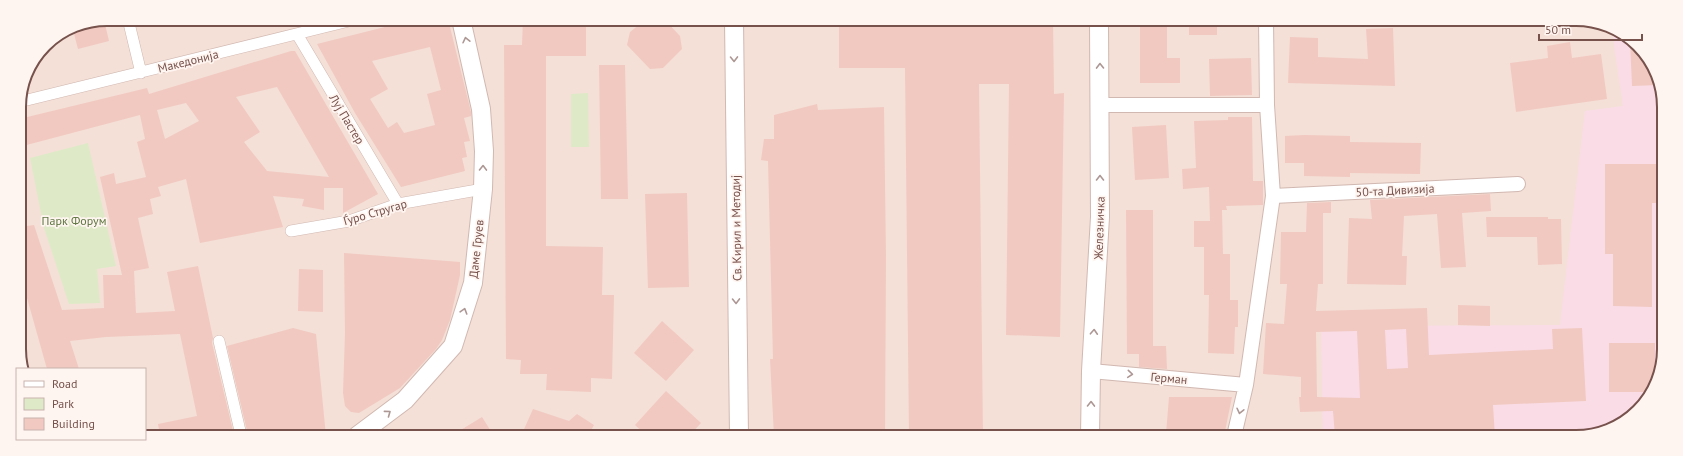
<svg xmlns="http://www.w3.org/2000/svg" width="1683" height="456" font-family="'PT Sans',sans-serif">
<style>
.residential{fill:#f4e0d7}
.medical{fill:#fadce7}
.green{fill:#deeac7}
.building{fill:#f1c9c1;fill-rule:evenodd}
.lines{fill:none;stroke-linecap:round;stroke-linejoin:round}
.pedestrian-casing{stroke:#d1b8b1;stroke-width:12}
.minor-casing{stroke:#d1b8b1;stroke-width:16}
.tertiary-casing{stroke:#d1b8b1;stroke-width:20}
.pedestrian{stroke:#fff;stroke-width:11}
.minor{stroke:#fff;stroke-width:14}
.tertiary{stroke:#fff;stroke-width:18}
.oneway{stroke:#ad9794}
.labels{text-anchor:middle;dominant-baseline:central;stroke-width:3.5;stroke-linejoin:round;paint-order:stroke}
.street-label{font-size:12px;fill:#77514c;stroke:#fff5f0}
.park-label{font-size:12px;fill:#5e7641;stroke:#fff5f0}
.rim{fill:none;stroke:#77514c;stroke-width:2}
</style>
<rect width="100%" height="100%" fill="#fcf0e9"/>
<path class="residential" d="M107,19L1594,21L1638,45L1662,90V367L1634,415L1582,437L145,435V369H22L21,367L19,101L28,68L45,45L73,26Z"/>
<path class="medical" d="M1613,31L1638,45L1662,90V367L1634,415L1582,437H1323L1321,326L1560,325L1585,111L1623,106L1614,45Z"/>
<path class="green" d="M588,93L589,147H571V94Z
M88,143L116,266L97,269L100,303L69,304L44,228L30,158Z"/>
<path class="building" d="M417,19H448L471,112V116L464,118L470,141L464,142L467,157L462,158L465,171L401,187L355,113L317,44ZM430,47L441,90L427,94L435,125L404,133L397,122L388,128L370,99L388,89L372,61Z
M523,19L550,20L551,23H586V56H546V246L603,247L602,295H614L612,379L591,378V392L546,390L547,374H520L521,360L506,359L504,45H522Z
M104,20L109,41L78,49L72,26Z
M645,20H665L680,36L682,49L663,68L650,69L627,45L630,32Z
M839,20H1053L1054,94L1064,93L1060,337L1006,335L1009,84H979L983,436H909L905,68H839Z
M1189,20H1217V35H1189Z
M1140,23H1167V58H1180V83H1140Z
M1393,28L1395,86L1288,83L1290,37L1318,38V57L1368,59L1366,29Z
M1630,41L1638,45L1660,85L1632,86Z
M1570,42L1572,58L1601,54L1607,99L1516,112L1510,63L1548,58L1547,46Z
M291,51H295L378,194L343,213V188H324V210L302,206L304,199L273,196L283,227L200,243L186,179L158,187L161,196L150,199L153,214L138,218L149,268L134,271L136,313L175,311L167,272L198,266L213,338L212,343L234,435H160L158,424L197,416L180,334L106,337L70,341L79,369H47L20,273V227L34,225L62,310L104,308L103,275H122L100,177L114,173L116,184L146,177L137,142L145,139L140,115L19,147V119L147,88L149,94ZM277,87L329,177L267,171L244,142L260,132L236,97ZM186,103L199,121L165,139L157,110Z
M1251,58L1252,95L1210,96L1209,59Z
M599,65H625L628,199H601Z
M817,104L818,110L884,107L886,258L885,436H774L770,359H773L768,161L761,160L764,139H774V115Z
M1228,117H1252L1253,181H1263V205L1226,206L1227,210H1222L1223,254H1230V300H1238V327H1235L1234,354L1208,353L1209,295H1204V247H1194V221H1210L1209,187L1183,189L1182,169L1196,168L1194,121L1228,120Z
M1166,125L1169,178L1135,180L1132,127Z
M1304,135L1350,136V142L1421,143L1420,174L1350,173V177L1304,176V163H1285V136Z
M1605,164H1658V173H1662V190H1658V203H1652V307L1613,306V254H1605Z
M687,193L689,287L648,288L645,194Z
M1490,194L1491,211L1462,213L1466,267L1441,268L1437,214L1404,216L1402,256H1407L1406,285L1347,284L1349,218L1372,219L1370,200Z
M1331,202V213H1323V284H1318L1316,311L1427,308L1429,355L1553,349L1552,329L1582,328L1586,401L1493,405L1495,437H1335L1333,411L1300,412L1299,397H1301V377L1263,374L1266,323L1284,324L1287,284H1280L1281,232H1306L1307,203ZM1406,329L1408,368L1387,369L1385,330ZM1357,331L1360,398L1317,397L1316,332Z
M1126,210H1153V346H1166L1167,369L1139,367V354H1127Z
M1486,217H1548V219H1561L1562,264L1538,265L1537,237H1487Z
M344,253L460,262V275L450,320L442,340L436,349L400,388L359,413L351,412L345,406L343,393L345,333Z
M299,269L323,270V312L298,311Z
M1458,305L1490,306V326L1458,325Z
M662,321L694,350L666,381L634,353Z
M293,328L316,334L326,436L248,435L227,346Z
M1609,343H1655V378L1647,392H1609Z
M666,391L701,423L689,436H647L635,425Z
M1169,397H1232L1224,436H1181L1166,434Z
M533,409L569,421L577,414L594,425L588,436H521Z
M482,417L494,436H451Z"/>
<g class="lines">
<g class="pedestrian-casing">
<path id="pedestrian" d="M128,19L141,73
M297,34L398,204
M19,102L357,19
M291,231L349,221L398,204L483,189
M219,341L241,435"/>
</g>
<g class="minor-casing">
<path id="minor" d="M1100,105H1267
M1273,196L1518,184
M1091,371L1246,385
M1234,436L1246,385L1273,196L1267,105L1266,20"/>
</g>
<g class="tertiary-casing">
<path id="tertiary" d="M734,20L739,436
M357,436L405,400L453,346L473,283L483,189L484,151L481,109L461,19
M1090,436L1091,371L1100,217L1099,20"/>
</g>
<use href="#pedestrian" class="pedestrian"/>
<use href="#minor" class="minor"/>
<use href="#tertiary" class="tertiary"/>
</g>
<defs><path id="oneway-chevron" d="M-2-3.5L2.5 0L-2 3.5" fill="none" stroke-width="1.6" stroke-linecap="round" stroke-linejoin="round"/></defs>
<g class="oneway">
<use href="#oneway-chevron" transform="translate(466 40) rotate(-103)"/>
<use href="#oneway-chevron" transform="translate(734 59) rotate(89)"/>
<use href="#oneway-chevron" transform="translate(1100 66) rotate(-91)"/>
<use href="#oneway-chevron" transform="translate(483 168) rotate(-89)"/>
<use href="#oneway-chevron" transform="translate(1100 178) rotate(-90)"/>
<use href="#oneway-chevron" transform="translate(736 301) rotate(89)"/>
<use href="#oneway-chevron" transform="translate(464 311) rotate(-73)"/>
<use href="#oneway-chevron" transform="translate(1094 332) rotate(-87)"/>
<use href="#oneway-chevron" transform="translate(1130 374) rotate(5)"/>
<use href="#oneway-chevron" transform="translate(1091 404) rotate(-89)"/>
<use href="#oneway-chevron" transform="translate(1240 411) rotate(103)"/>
<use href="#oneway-chevron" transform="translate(388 413) rotate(-36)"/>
</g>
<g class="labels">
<g class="street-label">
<text transform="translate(188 61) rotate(-14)">Македонија</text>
<text transform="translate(347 119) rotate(59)">Луј Пастер</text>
<text transform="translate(1395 190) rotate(-3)">50-та Дивизија</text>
<text transform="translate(375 212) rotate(-16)">Ѓуро Стругар</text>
<text transform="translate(736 228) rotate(-91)">Св. Кирил и Методиј</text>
<text transform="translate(1099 228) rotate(-88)">Железничка</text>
<text transform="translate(476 249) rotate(-84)">Даме Груев</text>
<text transform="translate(1169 378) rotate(5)">Герман</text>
</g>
<g class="park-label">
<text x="74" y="220">Парк Форум</text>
</g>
</g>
<path d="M0 0H1683V456H0ZM107 26H1576A81 81 0 0 1 1657 107V349A81 81 0 0 1 1576 430H107A81 81 0 0 1 26 349V107A81 81 0 0 1 107 26Z" fill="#fff5f0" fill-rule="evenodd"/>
<path class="rim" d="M107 26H1576A81 81 0 0 1 1657 107V349A81 81 0 0 1 1576 430H107A81 81 0 0 1 26 349V107A81 81 0 0 1 107 26Z"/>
<rect x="16" y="368" width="130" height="72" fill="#fff5f0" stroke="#c9b3ae"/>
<rect x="24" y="381" width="20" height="6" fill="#ffffff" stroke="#c9b3ae"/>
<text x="52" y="388" font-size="12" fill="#77514c">Road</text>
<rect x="24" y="398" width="20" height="12" fill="#deeac7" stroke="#c9b3ae"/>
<text x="52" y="408" font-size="12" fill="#77514c">Park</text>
<rect x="24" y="418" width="20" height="12" fill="#f1c9c1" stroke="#c9b3ae"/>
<text x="52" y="428" font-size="12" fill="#77514c">Building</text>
<path d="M1539 34v6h103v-6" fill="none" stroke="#77514c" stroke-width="2"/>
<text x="1545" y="34" font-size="12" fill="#77514c" stroke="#fff5f0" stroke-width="3" paint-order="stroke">50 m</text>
</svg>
